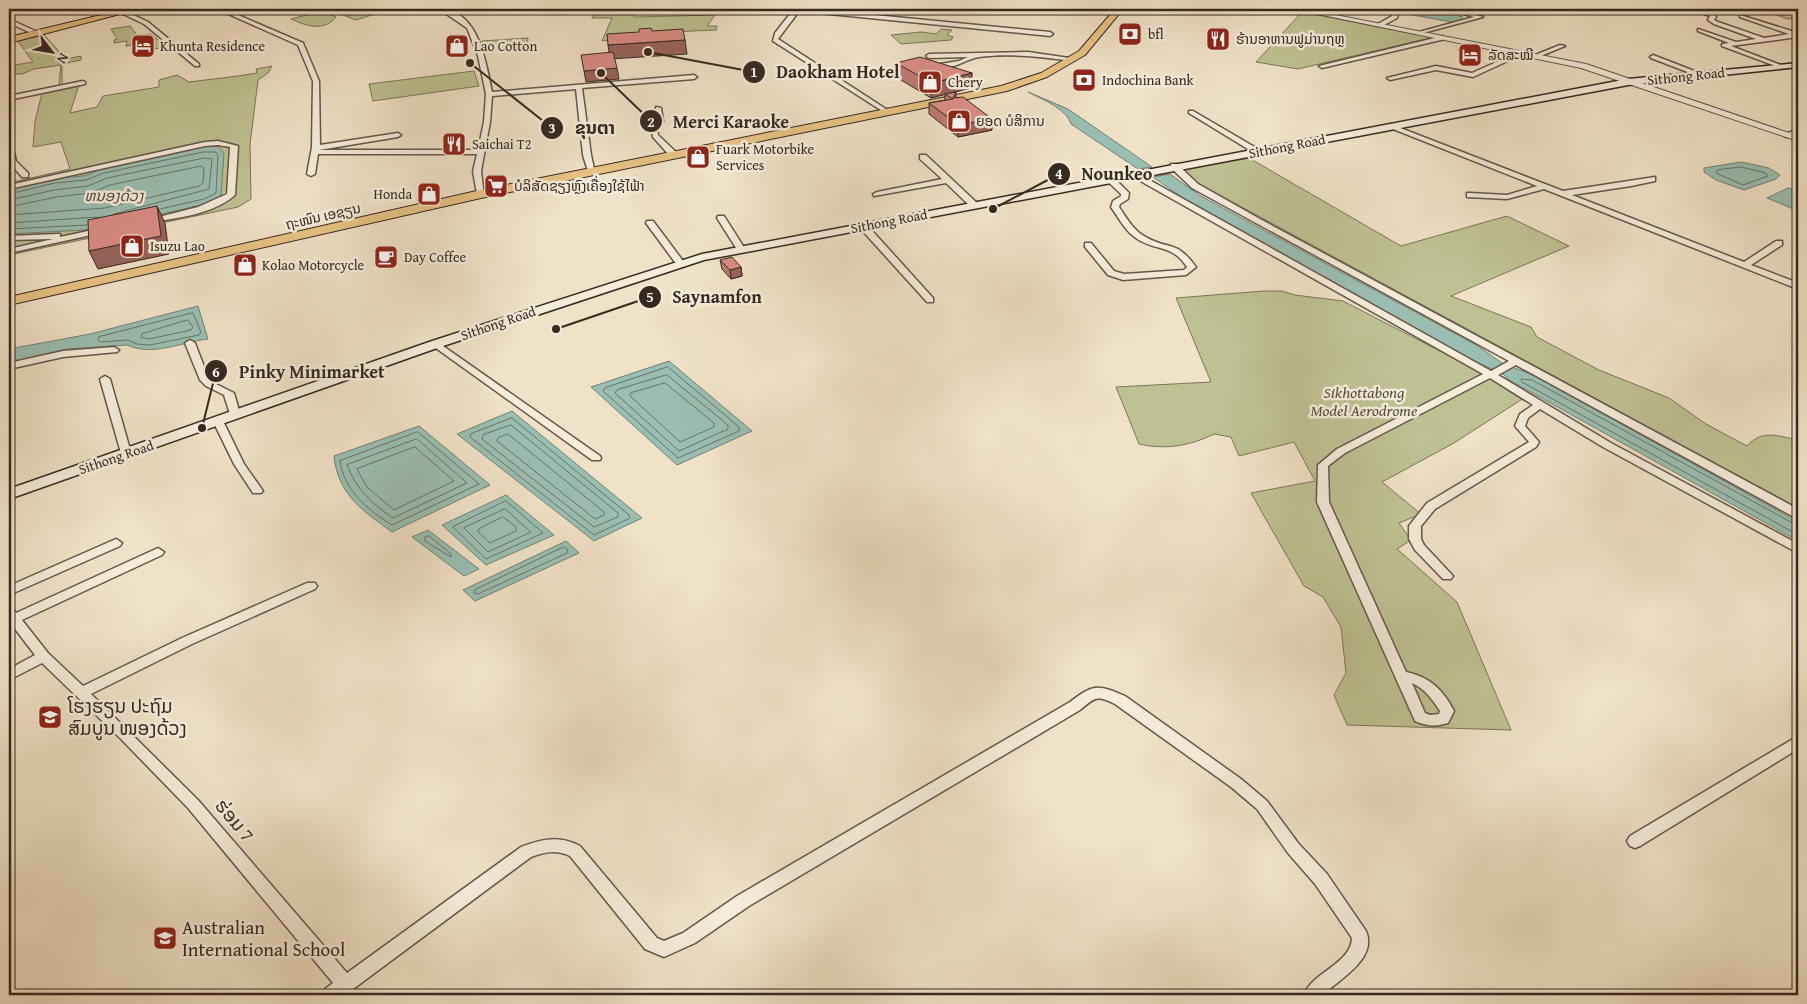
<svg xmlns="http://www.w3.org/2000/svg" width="1807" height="1004" font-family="'Gentium Book Plus','Noto Sans Lao',serif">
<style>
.green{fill:#bec292;stroke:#7a7659}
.water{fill:#9abeb2;stroke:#728278}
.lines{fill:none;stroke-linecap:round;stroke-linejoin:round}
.shore{stroke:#687469;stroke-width:1}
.minor-casing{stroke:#64574a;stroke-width:3}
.tertiary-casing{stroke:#64574a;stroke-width:2}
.secondary-casing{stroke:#362920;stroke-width:3}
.primary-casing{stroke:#362920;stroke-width:2}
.trunk-casing{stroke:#362920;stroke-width:2}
.minor{fill:#f5ecda;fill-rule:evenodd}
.tertiary{fill:#f5ecda;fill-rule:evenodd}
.secondary{fill:#f5ecda;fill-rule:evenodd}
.primary{fill:#e8c183;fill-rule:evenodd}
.trunk{fill:#e8c183;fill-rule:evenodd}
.wall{fill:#bb7972;stroke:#362920}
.shaded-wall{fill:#98635c;stroke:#362920}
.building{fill:#d98d84;stroke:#362920}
.labels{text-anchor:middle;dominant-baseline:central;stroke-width:5;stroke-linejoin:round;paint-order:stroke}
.far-poi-label{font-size:14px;fill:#362920;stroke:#f5ecda;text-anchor:start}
.far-street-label{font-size:14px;fill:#362920;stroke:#f5ecda}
.far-water-label{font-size:15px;font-style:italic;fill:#4f4e44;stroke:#f5ecda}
.park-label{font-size:16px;font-style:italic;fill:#584f3c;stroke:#f5ecda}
.near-poi-label{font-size:19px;fill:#362920;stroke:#f5ecda;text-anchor:start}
.near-street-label{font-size:19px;fill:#362920;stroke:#f5ecda}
.leader{fill:none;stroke:#362920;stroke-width:2}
.callout-dot{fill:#362920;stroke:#f5ecda;stroke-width:2}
.mark-label{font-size:15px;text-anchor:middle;font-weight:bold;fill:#fff}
.callout-label{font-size:18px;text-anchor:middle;font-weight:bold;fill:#362920;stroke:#f5ecda;stroke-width:5;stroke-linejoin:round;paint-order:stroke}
</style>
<rect width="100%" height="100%" fill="#f0e2c6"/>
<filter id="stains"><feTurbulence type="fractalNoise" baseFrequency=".004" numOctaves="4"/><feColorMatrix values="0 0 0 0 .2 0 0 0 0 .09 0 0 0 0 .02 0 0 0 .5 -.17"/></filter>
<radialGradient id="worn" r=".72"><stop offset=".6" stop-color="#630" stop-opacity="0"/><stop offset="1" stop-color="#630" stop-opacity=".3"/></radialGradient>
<path class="green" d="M327,9H368L378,13L356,20Z
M594,9H636L634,17L715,15L707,26H717L716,30L623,34L612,40L602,41L612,18H592Z
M1759,9H1786L1798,13V18L1788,19Z
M322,11L336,17C324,32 306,26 291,19Z
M1302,12L1430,37V38L1298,69L1256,62Z
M130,26L137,35L151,34L166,47L154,49L153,39L133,41V45L126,46L127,41L114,43V40L117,39L111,29Z
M941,29L952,30L947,35L953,37L951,40L901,44L891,35L921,32L936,34Z
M44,35L66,59L81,56V60L62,64V85H59L61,65L34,69L22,74H9V66L33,62L18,41Z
M528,38L527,47L484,50L482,41Z
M272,66L268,73L258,80L250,144L251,199L238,207L9,255V183L70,169L61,142L33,147L35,121L42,93L79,85L70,113L97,107L103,96L159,87V80L177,75L189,82C212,79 234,77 257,73L256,69Z
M474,71L479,86L373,101L369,84Z
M1249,158L1401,246L1507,216L1569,246L1451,296L1531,327L1537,337L1599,370L1669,398L1706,424L1747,446C1762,429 1778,436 1798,440V508L1201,185L1182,170Z
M1263,291H1282L1295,295L1343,301L1527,396L1454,443L1382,482L1421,514L1399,523L1411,540L1397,549L1457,602L1511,730L1347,725L1334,695L1346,673L1341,627L1323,597L1304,586L1251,493L1315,481L1294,442L1239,456L1231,437L1214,434C1190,446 1165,450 1139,444L1116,387L1211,382L1176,298Z"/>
<path class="water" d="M1406,9H1433L1463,17L1461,20L1451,22L1402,13Z
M1028,92L1068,109L1152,167L1138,169L1071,124C1066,108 1041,99 1028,92Z
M218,146L224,153L221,196L206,204L108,226L84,230L9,234V189C24,185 40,180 56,178C72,176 87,179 101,168L202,147Z
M1741,162L1769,168L1780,175L1776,179L1744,190L1716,180L1704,172V168Z
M1170,174L1199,195L1478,346L1502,363L1533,375L1798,522V541L1509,380L1503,374L1470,359L1186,200L1153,177Z
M1788,188L1798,190V211L1767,198Z
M198,306L208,339C182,342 152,357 127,345L67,349L9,364V349L90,334Z
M669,361L752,431L677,465L591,387Z
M512,411L642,518L594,541L457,434Z
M419,426L490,485L392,532C363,511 338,495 334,456Z
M506,495L554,535L486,565L442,525Z
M428,530L479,569L464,576L412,537Z
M566,541L579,553L475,601L463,590Z"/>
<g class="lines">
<path class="shore" d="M1741,167L1766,173L1768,176L1743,185L1716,173L1718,170Z
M9,194L55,183L86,180L104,173L203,152H216L218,155L216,193L204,199L160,209
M9,200L54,190L88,186L107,178L204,158L212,159L209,189L114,214
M9,207L56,197L90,193L110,185L201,166L204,168L203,183L199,186L105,208L9,215
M9,223L98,217
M9,229L87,225
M193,313L201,332L199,335L150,345L137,344L128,340L100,342L98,340L99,337Z
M188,320L193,327L191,330L149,339L141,337L142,334Z
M668,367L739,427V431L678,458L603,391L605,388Z
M667,375L728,425V429L679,451L615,393L617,390Z
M665,383L714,423V427L680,442L630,396L631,393Z
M512,418L629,515L630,518L594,535L470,437L471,434Z
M511,425L618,513V517L594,527L482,439L483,435Z
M418,432L479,484L392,525C367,509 345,492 340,461Z
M508,434L604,512V515L595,519L497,441L498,438Z
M417,439L467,483L393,518C372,504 356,489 347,465Z
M415,447L454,481L394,510L367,487L357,469Z
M506,501L543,533L486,559L453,527Z
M505,509L531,532L488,552L464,528Z
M503,517L516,527V531L490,543L478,532L479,529Z
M1798,526L1532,380L1521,379L1522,382L1798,535
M429,536L451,554V557L425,541V537Z
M564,547L568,550L567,553L478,594L474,593L475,590Z"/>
<g class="minor-casing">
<path id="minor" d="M217,9H224L303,43L319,81L320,145L398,133L401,135L398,137L319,150H478L484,122L486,94L478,56L467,28L439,9C479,9 486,63 492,92L694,75L697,77L694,79L582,88L591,155L595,173L588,171L583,155L576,89L492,96L490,122L481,171L484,196L477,194L473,171L477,154H318L315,174L311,176L307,174L312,147L313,81L298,45Z
M794,9H813L1050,32L1053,34L1050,36L799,11L778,39L889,111V113L887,114L773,41L775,33Z
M1393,9H1399L1397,18L1382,26H1378V24L1392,16Z
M1447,9H1455L1483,17L1419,34V32L1474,17Z
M1691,9H1699L1714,14L1716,17L1714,20L1718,22L1764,38L1789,34L1740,17V15L1798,33V37L1731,46L1786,67L1781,68L1722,46V44L1729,43L1698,31V29L1736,42L1756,39L1714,24L1708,20L1710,16Z
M123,10L148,22L199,64V66H195L144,24L121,13Z
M9,19L33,30L34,31L29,32L9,23Z
M1443,36L1445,39L1322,68L1319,66Z
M1560,45L1565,46L1538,57L1533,56Z
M1521,51L1524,53L1523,54L1473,77L1436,70L1390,80L1387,78L1436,66L1472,73Z
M1028,52L1076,59L1073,61C1042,57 1010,53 979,57C967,58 952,72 939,65L940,64L959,61L968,57L929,58L926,56L929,54Z
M1653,55L1702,74L1703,75L1698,76L1651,58L1650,57Z
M83,81L85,82V84L9,100V96Z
M656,107L661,108L663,121L657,128L658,135L676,152V156H670L653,137L651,128L657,121Z
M1189,111H1193L1263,152L1256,154L1189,113Z
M1390,124L1563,191L1655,177V181L1631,186L1572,195L1744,262L1776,241H1782V245L1751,265L1798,283V289L1544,189L1507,199L1467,197V193H1470L1507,195L1537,186L1388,127L1387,126Z
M1798,129V133L1786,137L1783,135Z
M218,141L238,146L235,195C213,215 175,218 147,223L143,221L198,207L227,194L230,147L218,145L205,146L9,189V185L205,142Z
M9,146L13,148L16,161L28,173V177H22L9,162Z
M920,155H926L976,202V206H970L946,183L874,196L873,194L877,192L942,179L920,159Z
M1171,164H1177L1198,184L1260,219L1798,509V518L1794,517L1516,365L1498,375L1611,443L1798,544V553L1603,447L1540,409L1528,418L1525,426L1539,442L1536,447L1435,509L1421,526V539L1424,545L1453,576L1451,579H1443L1415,550L1409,539V526L1427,503L1529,442L1515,426L1520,414L1533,405L1490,378L1345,453L1328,466L1329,502L1406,672C1430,677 1443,690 1454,711L1448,723C1435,727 1427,726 1415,721L1317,502L1318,465L1337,449L1483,374L1128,174L1135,172L1491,371L1509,361L1192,188L1171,168ZM1412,683C1425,689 1432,699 1440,711L1439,714L1430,715L1425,713Z
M1106,176H1112L1129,193L1128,199L1120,204L1119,207C1126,217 1133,230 1144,236C1169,251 1176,239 1196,267L1186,275L1123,280L1108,275L1085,247V243H1091L1114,271L1124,274L1184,270L1187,267C1171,243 1156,252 1136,238C1125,231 1119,218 1111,207L1113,201L1121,196V194L1106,180Z
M718,216H724L745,249L744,251H738L717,218Z
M647,221H653L683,261V265H677L646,223Z
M860,224H866L933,298V302H927L860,228Z
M102,228L106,230L105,232L9,253V249L53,239L9,240V236L57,234H60V237Z
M190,340L195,343L208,377L212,382L234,393L240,414L239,416L235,417L230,414L224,395L206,386L200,380L185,343Z
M436,341L600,456L601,458L600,460H592L433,346L431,344Z
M114,347L119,350L117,352L63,357L9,369V363L63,351Z
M105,376L110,379L131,453L130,455L126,456L121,453L100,379Z
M218,418L223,421L244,464L263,491L261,493H253L234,464L213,421Z
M116,539L122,543L120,546L9,595V586Z
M158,548L164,552L162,555L22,620L48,653L83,686L182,638L307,583H315L317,586L315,589L192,644L91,694L198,800L347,973L521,847C542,839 559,835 580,846L657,938L664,941L683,933L737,896L1070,702C1093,684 1098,684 1125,696L1241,779L1267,801L1298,843L1327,874L1366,931C1378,959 1339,979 1323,995H1304C1312,972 1351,964 1352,938L1315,884L1288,853L1257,809L1231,787L1115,704C1097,695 1095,697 1080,710L749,906L695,943L664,957L645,949L570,856C557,849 544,852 531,857L345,995H323L325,989L333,983L188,808L120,738L42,663L9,680V669L35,655L9,621V608L13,609L16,613Z
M1798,736V749L1640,846L1635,848L1630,846L1627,841L1630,836Z"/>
</g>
<g class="tertiary-casing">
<path id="tertiary" d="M1293,9H1305L1586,64L1798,136V141L1581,68Z"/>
</g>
<g class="secondary-casing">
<path id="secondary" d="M1798,63V67L1628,85L704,260L440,347L9,499V489L432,341L702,254L1628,79Z"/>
</g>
<g class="primary-casing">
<path id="primary" d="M1115,9H1123L1085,55L1047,77L1007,91L481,198L9,305V297L481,190L1001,86L1041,73L1079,51Z"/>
</g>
<g class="trunk-casing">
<path id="trunk" d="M126,9H139L9,43V37Z"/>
</g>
<use href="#minor" class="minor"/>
<use href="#tertiary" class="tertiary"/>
<use href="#secondary" class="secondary"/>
<use href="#primary" class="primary"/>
<use href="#trunk" class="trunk"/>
</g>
<path class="wall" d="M896,63L972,73L971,88L949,93L956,92V98L992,130L958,137L929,114V103L945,100V94L931,98L896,77Z
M720,260L741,267L742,276L731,279L722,269Z"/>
<path class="shaded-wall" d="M685,40L687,54L610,59L608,45Z
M617,68L619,79L586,82L584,71Z
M972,73L971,88L931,98L932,83Z
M992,119V130L958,137V125Z
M157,206L165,223L169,254L98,269L89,251Z
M741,267L742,276L731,279L730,270Z"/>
<path class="building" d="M651,28L652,31L683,29L685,40L608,45L607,34L639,32V29Z
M613,52L617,68L584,71L581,55Z
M920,57L972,73L932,83L896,63Z
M956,92L953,98L963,97L992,119L958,125L929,103L953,99L945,94Z
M157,206L161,236L89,251L88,220Z
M732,257L741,267L730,270L720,260Z"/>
<defs>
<g id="bank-square" transform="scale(1.25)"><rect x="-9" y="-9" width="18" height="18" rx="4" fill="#8f2418" stroke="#f5ecda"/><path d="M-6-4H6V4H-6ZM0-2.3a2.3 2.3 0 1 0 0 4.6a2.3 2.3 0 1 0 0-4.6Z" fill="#fff"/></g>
<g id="restaurant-square" transform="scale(1.25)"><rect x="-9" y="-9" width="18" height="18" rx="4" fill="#8f2418" stroke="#f5ecda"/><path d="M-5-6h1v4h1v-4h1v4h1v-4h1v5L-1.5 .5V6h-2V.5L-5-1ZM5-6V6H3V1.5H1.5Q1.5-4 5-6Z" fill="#fff"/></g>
<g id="hotel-square" transform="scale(1.25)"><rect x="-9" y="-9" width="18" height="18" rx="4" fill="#8f2418" stroke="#f5ecda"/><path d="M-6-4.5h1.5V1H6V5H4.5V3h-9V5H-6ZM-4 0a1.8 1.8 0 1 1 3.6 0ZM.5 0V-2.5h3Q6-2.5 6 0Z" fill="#fff"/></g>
<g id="shop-square" transform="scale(1.25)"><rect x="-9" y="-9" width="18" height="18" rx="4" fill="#8f2418" stroke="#f5ecda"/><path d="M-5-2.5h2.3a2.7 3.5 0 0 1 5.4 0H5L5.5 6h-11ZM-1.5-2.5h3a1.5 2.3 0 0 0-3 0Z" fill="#fff"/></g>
<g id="supermarket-square" transform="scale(1.25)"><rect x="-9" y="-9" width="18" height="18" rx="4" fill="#8f2418" stroke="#f5ecda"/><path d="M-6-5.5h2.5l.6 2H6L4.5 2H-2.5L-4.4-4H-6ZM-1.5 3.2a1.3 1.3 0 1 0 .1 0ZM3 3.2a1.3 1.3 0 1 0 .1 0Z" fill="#fff"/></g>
<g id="cafe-square" transform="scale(1.25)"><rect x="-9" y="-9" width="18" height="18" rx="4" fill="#8f2418" stroke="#f5ecda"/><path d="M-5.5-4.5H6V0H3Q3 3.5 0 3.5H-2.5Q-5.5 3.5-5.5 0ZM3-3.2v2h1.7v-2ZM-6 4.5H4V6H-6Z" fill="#fff"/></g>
<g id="school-square" transform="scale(1.25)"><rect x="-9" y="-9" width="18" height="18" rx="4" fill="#8f2418" stroke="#f5ecda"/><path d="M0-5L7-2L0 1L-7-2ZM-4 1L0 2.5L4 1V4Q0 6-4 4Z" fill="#fff"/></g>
</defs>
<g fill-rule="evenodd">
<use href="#bank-square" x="1130" y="34"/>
<use href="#restaurant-square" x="1218" y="39"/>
<use href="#hotel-square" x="143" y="46"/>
<use href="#shop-square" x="457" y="46"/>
<use href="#hotel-square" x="1470" y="55"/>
<use href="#bank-square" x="1084" y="80"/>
<use href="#shop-square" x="930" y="82"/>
<use href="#shop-square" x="959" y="121"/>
<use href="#restaurant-square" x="454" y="144"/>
<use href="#shop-square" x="698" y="157"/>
<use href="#supermarket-square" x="496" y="186"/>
<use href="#shop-square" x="429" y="194"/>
<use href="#shop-square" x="132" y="246"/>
<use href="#cafe-square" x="386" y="257"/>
<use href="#shop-square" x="245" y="265"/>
<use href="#school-square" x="50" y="717"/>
<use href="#school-square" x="165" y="938"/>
</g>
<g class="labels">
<g class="far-poi-label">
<text x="1148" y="34">bfl</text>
<text x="1236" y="39">ຮ້ານອາຫານຟູມ່ານຖຫຼ</text>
<text x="160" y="46">Khunta Residence</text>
<text x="474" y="46">Lao Cotton</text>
<text x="1488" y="55">ລັດສະໝີ</text>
<text x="1102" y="80">Indochina Bank</text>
<text x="948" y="82">Chery</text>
<text x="976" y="121">ຍອດ ບໍສິການ</text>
<text x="472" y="144">Saichai T2</text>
<text x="716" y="149">Fuark Motorbike<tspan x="716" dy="16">Services</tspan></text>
<text x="514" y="186">ບໍລິສັດຊຽງຫຼົງເຄື່ອງໃຊ້ໄຟ້າ</text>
<text x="412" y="194" text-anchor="end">Honda</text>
<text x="150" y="246">Isuzu Lao</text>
<text x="404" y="257">Day Coffee</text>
<text x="262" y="265">Kolao Motorcycle</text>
</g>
<g class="far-street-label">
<text transform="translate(1686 76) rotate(-6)">Sithong Road</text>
<text transform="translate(1287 146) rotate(-11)">Sithong Road</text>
<text transform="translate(323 216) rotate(-13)">ຖະໜົນ ເອຊຽນ</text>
<text transform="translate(889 221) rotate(-11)">Sithong Road</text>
<text transform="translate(498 323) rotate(-19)">Sithong Road</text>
<text transform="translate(116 457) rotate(-19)">Sithong Road</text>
</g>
<g class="far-water-label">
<text x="114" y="195">ຫນອງດ້ວງ</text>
</g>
<g class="park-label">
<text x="1364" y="392">Sikhottabong<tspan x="1364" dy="18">Model Aerodrome</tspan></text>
</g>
<g class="near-poi-label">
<text x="68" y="706">ໂຮງຮຽນ ປະຖົມ<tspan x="68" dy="22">ສົມບູນ ໜອງດ້ວງ</tspan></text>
<text x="182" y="927">Australian<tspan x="182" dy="22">International School</tspan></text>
</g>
<g class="near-street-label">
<text transform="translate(235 820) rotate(50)">ຮ່ອມ 7</text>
</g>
</g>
<path class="leader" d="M648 52L754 72M601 73L651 121M470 63L552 128M993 209L1059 174M556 329L650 297M202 428L216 371"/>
<g class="callout-dot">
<circle cx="648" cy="52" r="5"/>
<circle cx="601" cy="73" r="5"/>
<circle cx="470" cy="63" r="5"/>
<circle cx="993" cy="209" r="5"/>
<circle cx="556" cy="329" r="5"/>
<circle cx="202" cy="428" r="5"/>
<circle cx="754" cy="72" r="12"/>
<circle cx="651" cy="121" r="12"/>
<circle cx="552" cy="128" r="12"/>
<circle cx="1059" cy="174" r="12"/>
<circle cx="650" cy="297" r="12"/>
<circle cx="216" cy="371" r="12"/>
</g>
<g class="mark-label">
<text x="754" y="77">1</text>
<text x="651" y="127">2</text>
<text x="552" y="133">3</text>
<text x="1059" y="179">4</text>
<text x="650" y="302">5</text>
<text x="216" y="377">6</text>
</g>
<g class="callout-label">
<text x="838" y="78">Daokham Hotel</text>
<text x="731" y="128">Merci Karaoke</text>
<text x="595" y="134">ຂຸນຕາ</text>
<text x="1117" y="180">Nounkeo</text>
<text x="717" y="303">Saynamfon</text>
<text x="312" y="378">Pinky Minimarket</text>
</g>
<rect width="1807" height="1004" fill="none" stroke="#f0e2c6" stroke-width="30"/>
<rect x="10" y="10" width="1787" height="984" fill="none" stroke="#362920" stroke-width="2.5"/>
<rect x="15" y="15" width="1777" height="974" fill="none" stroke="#362920"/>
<g transform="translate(52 52) rotate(121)" stroke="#f5ecda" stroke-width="4" paint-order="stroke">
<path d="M0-4L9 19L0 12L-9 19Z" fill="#362920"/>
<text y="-8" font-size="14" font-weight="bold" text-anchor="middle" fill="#362920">N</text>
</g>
<rect width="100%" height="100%" filter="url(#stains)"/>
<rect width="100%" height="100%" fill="url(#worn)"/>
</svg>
